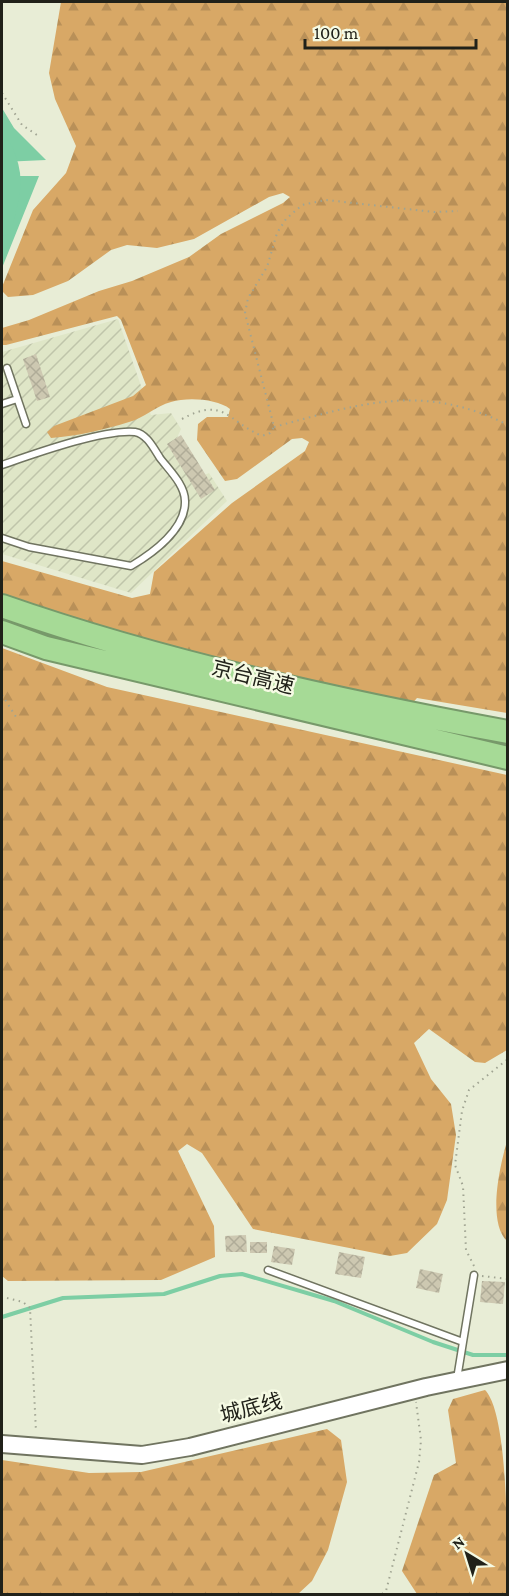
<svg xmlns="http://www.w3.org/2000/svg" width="509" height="1596" font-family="'Crimson Pro','Noto Sans SC',serif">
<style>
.industrial{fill:url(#industrial-furrows)}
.forest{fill:url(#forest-firs)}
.water{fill:#7dcea4}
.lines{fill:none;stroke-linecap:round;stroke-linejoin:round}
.stream{stroke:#7dcea4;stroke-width:4}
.river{stroke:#7dcea4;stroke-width:21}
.building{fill:url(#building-cross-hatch)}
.service-casing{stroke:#707460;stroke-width:9}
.secondary-casing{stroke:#707460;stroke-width:20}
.motorway-casing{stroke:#77996a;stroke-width:26}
.path{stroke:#a0a492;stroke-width:2;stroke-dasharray:1.5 4.5;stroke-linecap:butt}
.service{stroke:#fff;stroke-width:6}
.secondary{stroke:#fff;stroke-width:16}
.motorway{stroke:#a6da96;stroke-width:22}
.labels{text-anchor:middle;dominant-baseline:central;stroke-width:5;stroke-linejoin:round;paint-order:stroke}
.street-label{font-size:21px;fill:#202119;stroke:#f5fae3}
</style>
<defs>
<pattern id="industrial-furrows" width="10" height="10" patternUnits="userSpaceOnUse" patternTransform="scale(1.5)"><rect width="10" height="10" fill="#dfe6c7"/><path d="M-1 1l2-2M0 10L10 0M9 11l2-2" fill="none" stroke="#bfc5aa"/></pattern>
<pattern id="forest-firs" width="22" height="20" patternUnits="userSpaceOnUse" patternTransform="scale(1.5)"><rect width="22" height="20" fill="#d8a866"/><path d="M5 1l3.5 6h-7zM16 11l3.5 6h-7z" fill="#b99058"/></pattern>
<pattern id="building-cross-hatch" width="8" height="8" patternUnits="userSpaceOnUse" patternTransform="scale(1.5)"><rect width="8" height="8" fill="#cdc8b1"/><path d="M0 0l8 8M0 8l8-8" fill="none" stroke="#b0ac98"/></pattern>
</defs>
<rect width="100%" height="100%" fill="#e8edd6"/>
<path class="industrial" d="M118,319L151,415L171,413L181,429L175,442L200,477L209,473L227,501L131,593L2,554V352Z"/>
<path class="forest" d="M61,2H507V713L417,698L409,707L217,661L2,596V561L132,598L150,594L154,572L232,503L305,451L309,442L302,438L292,439L237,479L225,481L197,440L198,424L207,417H228L230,409C217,399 188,397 171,402C156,406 144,418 129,422C103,430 78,436 51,438L47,432L54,426L133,396L146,385L121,320L117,316L6,345H2V328L29,320L99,291L132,281L189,257L221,234L283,203L290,197L283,193L269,197L194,239L157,248L127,245L111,250L68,281L33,295L8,297L3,292L2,287L33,210L66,173L76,146L55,99L49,73Z
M2,648L107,687L507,775V1050L485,1063L475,1062L429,1029L414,1043L431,1079L451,1104L456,1135L447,1200L437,1224L407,1253L390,1256L253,1229L202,1153L187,1144L178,1151L214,1226L215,1257L161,1280L8,1281L2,1276Z
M507,1141V1241C487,1221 500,1166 507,1141Z
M485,1390C509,1414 508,1553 507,1594H417L402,1571L434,1475L456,1463L448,1410L453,1399Z
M327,1429L341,1440L347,1482L328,1550L312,1581L298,1594H2V1460L89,1473L141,1472Z"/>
<path class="water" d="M2,108L14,128L46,160L2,162Z
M2,176H39L2,268Z"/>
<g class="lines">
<path class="stream" d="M2,1317L63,1298L164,1294L220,1276L242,1274L334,1301L433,1342L473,1355H508"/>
<path class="river" d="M2,150C16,179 9,194 2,225"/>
</g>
<path class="building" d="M36,354L50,397L37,401L23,359Z
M181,435L215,490L201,499L167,444Z
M246,1235L247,1252H226L225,1236Z
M250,1242H267V1253H250Z
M274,1246L295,1249L292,1265L271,1262Z
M339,1252L365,1257L361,1278L335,1274Z
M420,1269L443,1274L439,1293L416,1288Z
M482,1281L505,1282L503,1304L480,1302Z"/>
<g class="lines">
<g class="service-casing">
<path id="service" d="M7,368L26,424
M2,404L17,399
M2,465C34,454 103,429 135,432C147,434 154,449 160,458C169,470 185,485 185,501C186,529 153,553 131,566L29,547L2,538
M268,1270L463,1342L457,1379
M463,1342L474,1275"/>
</g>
<g class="secondary-casing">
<path id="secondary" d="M2,1444L142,1455L190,1447L426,1387L508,1370"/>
</g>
<g class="motorway-casing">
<path id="motorway" d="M2,606C162,662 340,701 508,732
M2,632L46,648L508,758"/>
</g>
<path class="path" d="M2,93L22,125L40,137
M182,419C224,396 227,421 262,436L270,433L274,427L271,415L245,313L248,298L267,267L277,233L286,219L302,205L326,200L434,212L458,211
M274,427C359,404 423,382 508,425
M2,695L18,720
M474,1266L466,1250L463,1186L455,1165L462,1111L469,1090L508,1059
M482,1276L508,1279
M7,1298L23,1302L30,1308L36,1432
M382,1594L386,1591L419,1462L421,1440L416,1402"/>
<use href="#service" class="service"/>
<use href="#secondary" class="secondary"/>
<use href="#motorway" class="motorway"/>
</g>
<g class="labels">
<g class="street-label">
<text transform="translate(253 677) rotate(14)">京台高速</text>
<text transform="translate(251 1408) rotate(-14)">城底线</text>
</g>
</g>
<rect width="509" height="1596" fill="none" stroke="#202119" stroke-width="6"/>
<g transform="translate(467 1554) rotate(322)" stroke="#f5fae3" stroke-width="4.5" paint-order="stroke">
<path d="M0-4.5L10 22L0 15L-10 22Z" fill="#202119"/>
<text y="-9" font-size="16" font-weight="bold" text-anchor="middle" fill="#202119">N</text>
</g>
<path d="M305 39v9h171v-9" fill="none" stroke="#202119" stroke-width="3"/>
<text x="314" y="39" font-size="18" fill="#202119" stroke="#f5fae3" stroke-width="4.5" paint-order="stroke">100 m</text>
</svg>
